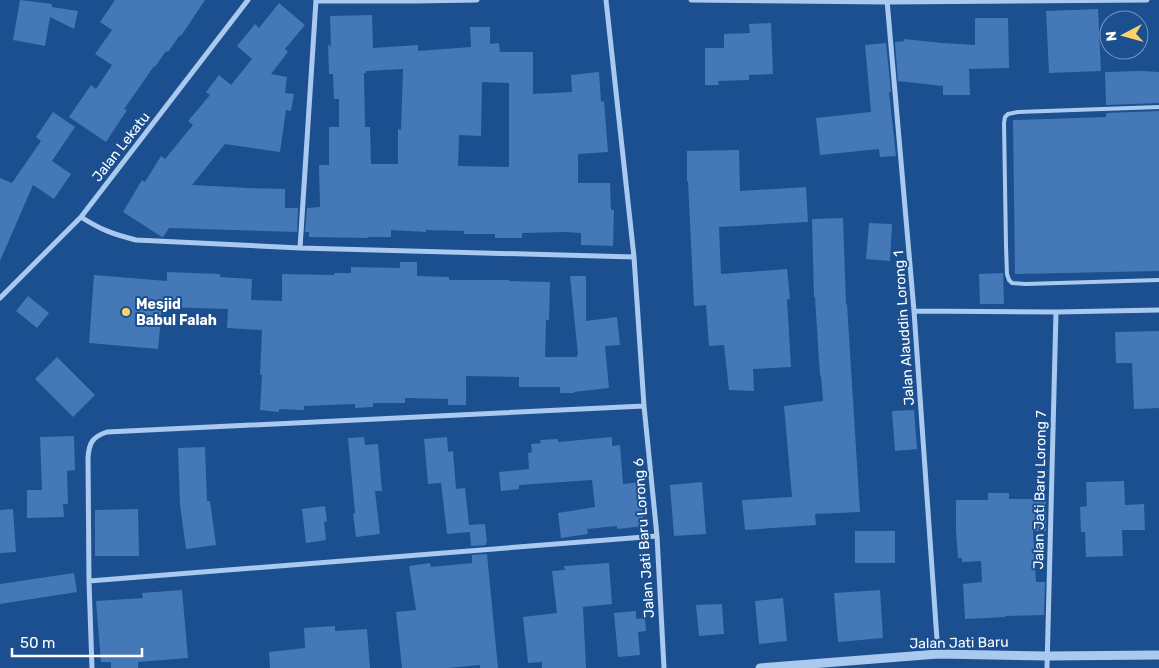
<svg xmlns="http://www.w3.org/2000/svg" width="1159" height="668" font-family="Rubik,sans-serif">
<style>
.building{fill:#4478b7;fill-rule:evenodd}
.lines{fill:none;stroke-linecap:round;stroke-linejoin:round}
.service{stroke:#a9c9ee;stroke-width:4}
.minor{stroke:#a9c9ee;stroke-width:5}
.tertiary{stroke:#a9c9ee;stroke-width:9}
.poi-dot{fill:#ffd166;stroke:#1b4f8f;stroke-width:2}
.labels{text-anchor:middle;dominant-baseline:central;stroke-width:4;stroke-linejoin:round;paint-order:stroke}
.street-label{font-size:14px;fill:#fff;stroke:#1b4f8f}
.poi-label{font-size:14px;font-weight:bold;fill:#fff;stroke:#1b4f8f;text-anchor:start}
</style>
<rect width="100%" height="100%" fill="#1b4f8f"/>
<path class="building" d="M20,0L52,4V7L78,11L74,29L50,17L45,46L13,40Z
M115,0H205L181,36L180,35L168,52L166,51L155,67L154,66L141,85L124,109L127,110L106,142L69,117L91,85L96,89L112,65L95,54L112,30L100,22Z
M279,3L305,25L285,49L288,52L271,74L287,77L285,93L294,94L291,111L286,110L280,152L225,144L192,185L248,188L285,189V208H298L297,232L169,228L163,237H162L123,212L142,180L145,182L161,156L165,159L193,125L188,121L210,95L206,92L219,75L231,85L252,59L237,46L255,24L259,28Z
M1098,9L1101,71L1049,73L1046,11Z
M372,15L373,48L418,45V51L471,47L470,27H490V44L499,43L500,52H533V94L572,92L571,75L599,72L601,102L604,101L608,152L578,154V183H610L611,210H614L613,246L581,245V233L566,232L522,233V238H495V234H464V231L426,230V232L391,230V237H368V238L309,237V232H305L307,208L320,207L319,165H329V127H339V99H334L333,74H329L328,44L331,47L330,16ZM403,69L401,130L398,129V164H371L370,127H365L364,73H366V71ZM482,82L509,83V167L458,166L459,135L481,136Z
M975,18H1008L1009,68L969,69L970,95H943V86L898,81L895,42L904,41V39L942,43L975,45Z
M771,23L773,74L749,75V80L718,81L719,85H705V48H724V34L750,33L749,24Z
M886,43L891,92H889L896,156L880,157L879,149L820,155L816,118L871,112L865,45Z
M1142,71L1159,72V103L1106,105L1105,72Z
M1159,111V271L1015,274L1013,120L1106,117V113Z
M53,112L75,127L52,161L71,174L54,199L33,185L0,261V178L12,183L41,141L36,137Z
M739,150L740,191L806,187L808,222L719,227L721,274L787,269L790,299H787L791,367L753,369L754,391L729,390L724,345L709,346L706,305L694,306L688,181H687V151Z
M843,218L846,304H847L860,512L815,514L816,525L745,530L742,500L792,497L784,406L823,401L821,376H820L815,297H814L812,219Z
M869,223L892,224L890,261L866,259Z
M400,262H417V276L449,277V280H509V281L550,282L549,320H546L545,357H577V355H578L570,276H586V321L617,317L620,345L605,346L609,388L574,392V393H560V387H519V377L466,376V405H448V399L405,398V403H373V407L355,408V404L304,406V410L279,409V412L260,410L262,375H260L262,330L227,328L228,309L162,307L158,349L89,343L94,275L167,281V272L220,274V277L252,279L251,300L282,301V274L334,275V273H351V267L400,268Z
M1003,273L1004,304H980L979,274Z
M28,296L49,313L37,328L16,311Z
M1159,331V408L1134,409L1132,363H1116L1115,332Z
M57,357L95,395L73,417L35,379Z
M914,410L917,449L895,451L892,411Z
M74,436L75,470L67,471L68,504H63L64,517L27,518V490H42L40,437Z
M364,437L365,445L378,444L382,491H375L380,534L356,537L353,514L355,513L348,438Z
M447,437L448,452L453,451L456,489L465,488L469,525L485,524L487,543H486V545L471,546L470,532L447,534L441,483L428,484L424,439Z
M612,437V446L620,445L623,484L640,482L644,526L617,529V526L587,529L588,534L561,538L558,513L595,507L592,480L519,485V489L501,491L499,472L529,469L528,453L532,452L531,444L541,443L540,440L558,439V442Z
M205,447L207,501H210L216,545L186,549L180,505L178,448Z
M1124,481L1125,505L1144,504L1145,530H1122L1123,556L1086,557L1085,532H1081L1080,507L1087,506L1086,482Z
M702,482L706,534L674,536L670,485Z
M988,493H1009V499H1046V531H1033L1036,582H1045L1044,615L1005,616V617L965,619L963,584L982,582L981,561L962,562V558H958L956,531V500H988Z
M325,506L327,521L324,522L326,540L306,543L302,509Z
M13,509L16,552L0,553V510Z
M138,509L139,556H95V510Z
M855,531H895V563H855Z
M487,554L498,668H480V665L447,668H402L396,612L416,610L409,566L430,563L431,567L472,563V555Z
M609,563L612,604L583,607L586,668H542V662L528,663L523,617L557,613L552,571L565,570L564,566Z
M74,573L77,592L0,604V584Z
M182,590L188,658L138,662V668H111V662H101L96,601L143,598L142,593Z
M880,590L883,638L838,642L834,593Z
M783,598L787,641L759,644L755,601Z
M722,604L724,634L699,636L696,605Z
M636,611V619L645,618L646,631L638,632L640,655L618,657L614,613Z
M335,626V631L367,629L370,668H270L269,652L305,648L304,628Z"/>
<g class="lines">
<path class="service" d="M1159,107L1018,112L1008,114L1005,117L1004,123L1006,246L1007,274L1009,280L1012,283L1025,284L1159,280"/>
<path class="minor" d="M691,0L888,2L1147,0
M887,0L914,311L938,654
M316,1H415L477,0
M81,217C101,230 113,234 136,240L300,248L634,257L606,0
M300,248L316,0
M0,298L81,217L248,0
M914,311L1056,312L1159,310
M644,406L657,536L664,668
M89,581L657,536
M92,668L89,581L88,458C89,443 92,437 107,432L644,406L634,257
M1047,668L1056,312"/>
<path class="tertiary" d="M760,668L938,654L1047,656L1159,655"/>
</g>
<circle class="poi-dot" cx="126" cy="312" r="5"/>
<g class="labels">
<g class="street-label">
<text transform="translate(121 147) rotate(-52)">Jalan Lekatu</text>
<text transform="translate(904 328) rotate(-94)">Jalan Alauddin Lorong 1</text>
<text transform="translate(1040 490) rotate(-89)">Jalan Jati Baru Lorong 7</text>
<text transform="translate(644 538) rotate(-94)">Jalan Jati Baru Lorong 6</text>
<text transform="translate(959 643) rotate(-1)">Jalan Jati Baru</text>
</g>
<g class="poi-label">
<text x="136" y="304">Mesjid<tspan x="136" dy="16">Babul Falah</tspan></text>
</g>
</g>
<g transform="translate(1124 35) rotate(264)"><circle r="24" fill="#1b4f8f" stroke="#7695bc"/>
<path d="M0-4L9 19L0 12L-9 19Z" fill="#ffd166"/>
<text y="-8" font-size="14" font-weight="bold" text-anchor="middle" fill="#ffffff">N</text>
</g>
<path d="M12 648v8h130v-8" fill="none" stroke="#ffffff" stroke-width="2.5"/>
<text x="20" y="648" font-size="15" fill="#ffffff" stroke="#1b4f8f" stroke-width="4" paint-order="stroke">50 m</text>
</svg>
